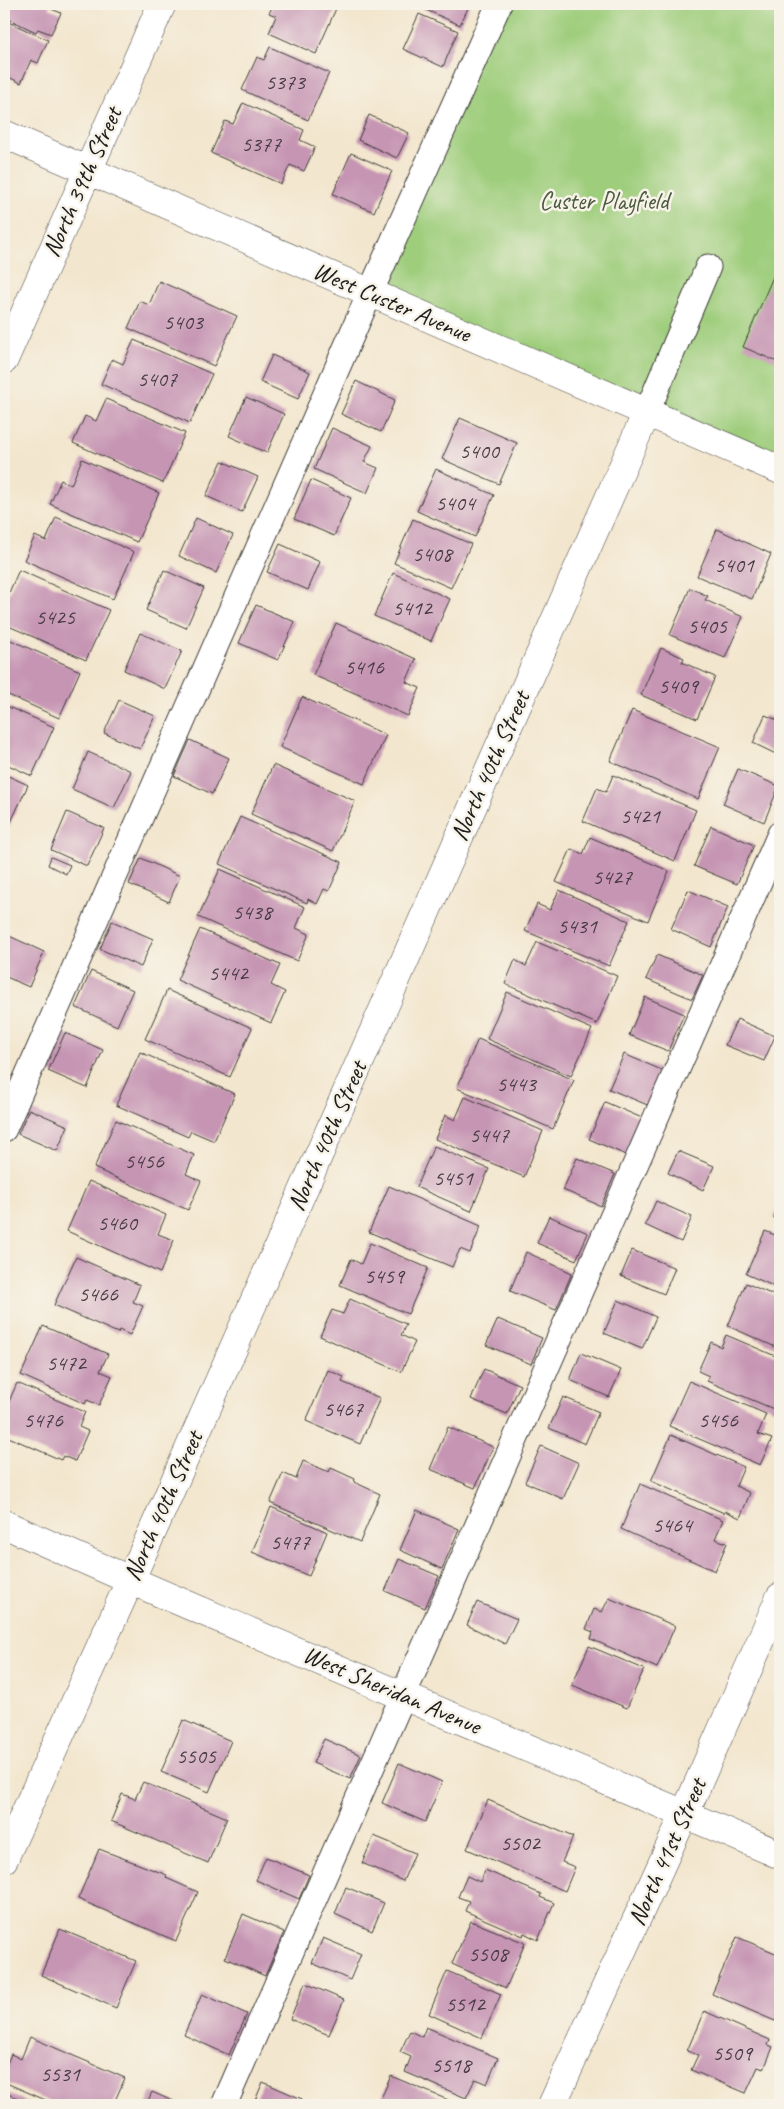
<svg xmlns="http://www.w3.org/2000/svg" width="784" height="2109" font-family="Caveat,sans-serif">
<style>
.green{fill:#9ecd7c;stroke:#5d744c}
.building{fill:#c695b4}
.lines{fill:none;stroke-linecap:round;stroke-linejoin:round}
.lane-casing{stroke:#3c3a37;stroke-width:27}
.street-casing{stroke:#3c3a37;stroke-width:29}
.lane{stroke:#fff;stroke-width:25}
.street{stroke:#fff;stroke-width:28}
.labels{text-anchor:middle;dominant-baseline:central;stroke-width:5;stroke-linejoin:round;paint-order:stroke}
.number-label{font-size:22px;fill:#463a42}
.street-label{font-size:25px;fill:#1c1c1c;stroke:#f7f3e8}
.park-label{font-size:25px;fill:#4a5a3e;stroke:#f7f3e8}
</style>
<rect width="100%" height="100%" fill="#f7f3e8"/>
<filter id="ink" filterUnits="userSpaceOnUse"><feTurbulence type="fractalNoise" baseFrequency=".02" numOctaves="2"/><feDisplacementMap in="SourceGraphic" scale="10" xChannelSelector="R" yChannelSelector="G"/><feConvolveMatrix kernelMatrix="1 2 1 2 8 2 1 2 1" color-interpolation-filters="sRGB"/></filter>
<filter id="wash" filterUnits="userSpaceOnUse"><feTurbulence type="fractalNoise" baseFrequency=".0096" numOctaves="4" result="noise"/><feDisplacementMap in="SourceGraphic" scale="20" xChannelSelector="R" yChannelSelector="G"/><feGaussianBlur stdDeviation="1.12" result="paint"/><feColorMatrix in="noise" values="0 0 0 0 0 0 0 0 0 0 0 0 0 0 0 0 0 1.4 0 .05"/><feComposite in="paint" operator="in"/></filter>
<g filter="url(#wash)">
<rect width="100%" height="100%" fill="#f3e6ce"/>
<path class="green" d="M499,4H780V470L370,293Z"/>
<g id="blocks">
<path class="building" d="M4,4H50L49,8L61,13L51,34L38,29L36,32L4,17Z
M274,4H338L316,54L269,33L276,16L269,13Z
M427,4H470L460,25L424,9Z
M419,14L458,31L443,67L403,49Z
M4,20L48,40L38,63L31,60L21,83L4,75Z
M270,47L329,73L308,120L242,90L257,57L264,60Z
M243,103L304,130L300,140L315,147L304,171L290,165L281,184L211,153L225,121L233,124Z
M369,115L409,133L397,158L358,140Z
M351,153L392,171L374,212L333,194Z
M775,272L780,275V363L743,347Z
M159,281L237,316L214,366L128,328L140,301L149,305Z
M134,340L212,374L190,423L101,384L112,359L123,364Z
M272,355L310,372L298,399L260,382Z
M356,381L395,400L381,432L341,414Z
M246,397L284,414L267,453L229,436Z
M106,399L185,433L163,483L73,443L85,416L96,421Z
M460,418L517,443L499,484L442,459Z
M332,428L372,446L364,462L378,468L367,493L314,469Z
M82,459L159,493L137,542L50,504L61,480L71,485Z
M222,461L258,477L242,512L206,496Z
M436,469L494,495L475,537L417,511Z
M311,480L351,498L334,536L294,519Z
M56,517L134,552L113,599L24,560L35,536L46,541Z
M196,518L233,535L216,573L179,556Z
M413,519L471,544L451,588L394,563Z
M717,529L771,554L752,599L697,576Z
M280,544L320,562L308,590L267,572Z
M19,570L109,610L86,660L4,624V604Z
M164,570L204,588L186,628L146,610Z
M393,573L450,599L431,641L374,616Z
M690,588L708,596L705,600L743,617L725,658L670,635Z
M256,605L295,622L278,660L239,643Z
M336,623L416,659L406,682L420,688L408,716L313,675Z
M140,633L182,651L165,689L124,670Z
M4,637L80,671L59,718L4,693Z
M661,648L684,658L682,662L715,677L697,719L641,695Z
M302,697L386,735L364,784L280,747Z
M119,700L155,716L140,749L104,733Z
M4,705L54,727L32,776L4,763Z
M632,710L720,747L698,799L610,761Z
M765,715L780,721V756L753,743Z
M190,740L229,758L212,794L174,776Z
M88,752L131,771L114,808L72,789Z
M273,765L355,801L333,851L251,814Z
M738,769L779,786L764,822L723,804Z
M4,774L28,785L5,835L4,834Z
M613,775L696,810L675,861L583,821L597,788L606,792Z
M67,812L104,828L87,866L51,850Z
M240,817L342,862L329,891L324,889L317,904L308,899L307,903L219,864Z
M711,826L754,845L737,884L694,866Z
M590,837L669,871L648,921L556,882L571,849L583,854Z
M51,857L70,865L66,874L48,865Z
M141,858L180,876L169,902L129,884Z
M220,869L305,907L296,928L309,934L297,961L198,917Z
M559,890L629,921L609,966L525,931L537,904L550,910Z
M688,890L728,907L711,947L671,929Z
M112,921L153,939L141,967L100,949Z
M200,929L280,965L271,985L285,992L271,1023L177,980Z
M5,934L44,952L29,987L4,976Z
M537,942L617,976L597,1024L505,984L515,960L526,966Z
M657,955L703,975L692,999L646,979Z
M91,971L133,990L117,1026L75,1007Z
M167,990L252,1028L230,1077L145,1039Z
M507,992L592,1029L571,1076L487,1039Z
M645,997L684,1014L668,1051L629,1035Z
M737,1019L775,1036L764,1061L725,1045Z
M65,1033L103,1050L87,1088L48,1071Z
M478,1039L574,1080L553,1129L457,1088Z
M140,1052L235,1094L214,1141L191,1131L188,1137L116,1105Z
M624,1054L664,1071L650,1106L609,1089Z
M465,1097L543,1131L524,1177L435,1139L445,1115L455,1120Z
M605,1102L642,1118L626,1155L589,1139Z
M29,1109L68,1126L57,1151L18,1134Z
M116,1120L194,1155L186,1174L201,1181L188,1210L94,1168Z
M434,1146L489,1169L471,1211L416,1187Z
M678,1151L714,1166L703,1190L668,1173Z
M577,1158L615,1174L601,1206L563,1190Z
M89,1181L166,1215L158,1234L174,1240L160,1273L67,1231Z
M389,1186L481,1226L470,1253L460,1249L452,1267L369,1232Z
M656,1201L692,1217L681,1242L645,1225Z
M780,1202V1221L774,1218Z
M549,1216L588,1233L576,1260L537,1243Z
M765,1231L780,1237V1289L746,1274Z
M370,1243L428,1268L408,1314L340,1285L351,1259L361,1264Z
M632,1250L675,1268L664,1294L621,1276Z
M526,1252L572,1273L556,1310L510,1291Z
M76,1257L140,1285L133,1302L143,1306L130,1335L119,1330L118,1333L54,1305Z
M746,1283L780,1298V1349L728,1326Z
M350,1299L406,1324L401,1335L415,1342L401,1372L320,1336L332,1310L343,1314Z
M618,1300L656,1317L642,1349L604,1333Z
M498,1319L542,1338L531,1364L486,1345Z
M43,1326L108,1354L100,1371L112,1376L99,1405L87,1400L85,1404L21,1375Z
M726,1335L780,1358V1401L776,1410L707,1381L709,1376L698,1371L711,1342L721,1347Z
M581,1353L621,1370L609,1397L570,1380Z
M484,1369L520,1385L507,1414L471,1399Z
M328,1370L344,1377L342,1382L380,1398L360,1444L306,1421Z
M689,1381L766,1414L758,1434L772,1439L760,1465L669,1426Z
M17,1383L85,1412L79,1427L88,1431L75,1461L63,1456L61,1460L4,1435V1413Z
M563,1397L599,1412L585,1444L549,1428Z
M448,1427L493,1447L475,1488L430,1469Z
M671,1435L744,1467L736,1486L750,1493L740,1518L725,1511L724,1513L651,1481Z
M541,1446L579,1463L563,1499L525,1482Z
M303,1461L329,1472L331,1468L355,1479L354,1482L380,1494L360,1542L270,1503L283,1473L296,1479Z
M640,1484L723,1520L715,1539L727,1543L715,1571L621,1529Z
M271,1507L327,1532L309,1576L252,1552Z
M417,1510L459,1529L442,1569L400,1550Z
M399,1559L439,1576L425,1608L385,1591Z
M609,1598L675,1626L657,1668L591,1639L593,1632L586,1629L594,1609L602,1612Z
M477,1602L517,1619L505,1644L467,1625Z
M589,1646L644,1669L627,1708L572,1685Z
M183,1720L231,1741L209,1792L161,1772Z
M324,1739L361,1755L350,1779L313,1763Z
M399,1763L442,1782L425,1822L382,1803Z
M143,1782L227,1818L208,1863L111,1821L122,1794L135,1799Z
M488,1800L573,1837L562,1862L575,1867L565,1891L467,1849Z
M374,1836L415,1853L403,1881L362,1863Z
M99,1849L167,1875L166,1878L198,1892L176,1941L78,1899Z
M266,1857L309,1875L299,1899L256,1880Z
M485,1870L541,1894L540,1897L554,1903L538,1940L524,1933L523,1936L465,1911L469,1901L458,1897L467,1876L480,1882Z
M346,1887L384,1903L372,1931L335,1914Z
M243,1914L284,1932L265,1976L225,1958Z
M471,1921L525,1943L506,1988L452,1964Z
M60,1929L136,1961L116,2008L41,1975Z
M737,1937L780,1955V2009L775,2021L712,1994Z
M323,1938L361,1954L350,1980L312,1963Z
M447,1971L501,1994L482,2038L429,2014Z
M305,1983L344,2000L329,2035L290,2019Z
M202,1994L247,2014L229,2055L184,2035Z
M704,2011L770,2040L768,2045L773,2047L764,2069L758,2067L746,2093L691,2070L698,2055L687,2051Z
M426,2027L498,2058L487,2084L475,2079L466,2098L405,2072L411,2057L400,2052L410,2031L422,2037Z
M30,2037L125,2078L113,2105H57L4,2082V2071L11,2054L21,2059Z
M391,2076L460,2105H378Z
M263,2082L302,2099L299,2105H253Z
M152,2092L182,2105H146Z
M8,2094L35,2105H4Z"/>
</g>
</g>
<g filter="url(#ink)">
<use href="#blocks" fill-opacity="0" stroke="#3c3a37" stroke-width="1"/>
<g class="lines">
<g class="lane-casing">
<path id="lane" d="M647,412L708,267
M4,1129L370,293L499,4
M224,2105L780,834"/>
</g>
<g class="street-casing">
<path id="street" d="M4,134L780,470
M4,360L162,4
M4,1524C260,1640 522,1743 780,1855
M4,1859L154,1528L647,412
M552,2105L685,1813L780,1597"/>
</g>
<use href="#lane" class="lane"/>
<use href="#street" class="street"/>
</g>
</g>
<g class="labels">
<g class="number-label">
<text x="285" y="82">5373</text>
<text x="261" y="144">5377</text>
<text x="183" y="322">5403</text>
<text x="157" y="379">5407</text>
<text x="479" y="451">5400</text>
<text x="455" y="503">5404</text>
<text x="432" y="554">5408</text>
<text x="734" y="565">5401</text>
<text x="412" y="608">5412</text>
<text x="55" y="617">5425</text>
<text x="707" y="626">5405</text>
<text x="364" y="667">5416</text>
<text x="678" y="686">5409</text>
<text x="640" y="816">5421</text>
<text x="612" y="877">5427</text>
<text x="252" y="912">5438</text>
<text x="577" y="926">5431</text>
<text x="228" y="973">5442</text>
<text x="516" y="1084">5443</text>
<text x="489" y="1135">5447</text>
<text x="144" y="1161">5456</text>
<text x="453" y="1178">5451</text>
<text x="117" y="1223">5460</text>
<text x="384" y="1276">5459</text>
<text x="98" y="1294">5466</text>
<text x="66" y="1363">5472</text>
<text x="343" y="1409">5467</text>
<text x="43" y="1420">5476</text>
<text x="718" y="1420">5456</text>
<text x="672" y="1525">5464</text>
<text x="290" y="1542">5477</text>
<text x="196" y="1756">5505</text>
<text x="520" y="1843">5502</text>
<text x="488" y="1954">5508</text>
<text x="465" y="2004">5512</text>
<text x="732" y="2053">5509</text>
<text x="451" y="2065">5518</text>
<text x="60" y="2074">5531</text>
</g>
<g class="street-label">
<text transform="translate(82 182) rotate(-66)">North 39th Street</text>
<text transform="translate(392 302) rotate(23)">West Custer Avenue</text>
<text transform="translate(490 766) rotate(-66)">North 40th Street</text>
<text transform="translate(327 1136) rotate(-66)">North 40th Street</text>
<text transform="translate(163 1506) rotate(-66)">North 40th Street</text>
<text transform="translate(392 1690) rotate(23)">West Sheridan Avenue</text>
<text transform="translate(667 1852) rotate(-66)">North 41st Street</text>
</g>
<g class="park-label">
<text x="604" y="201">Custer Playfield</text>
</g>
</g>
<rect width="784" height="2109" fill="none" stroke="#f7f3e8" stroke-width="20"/>
</svg>
